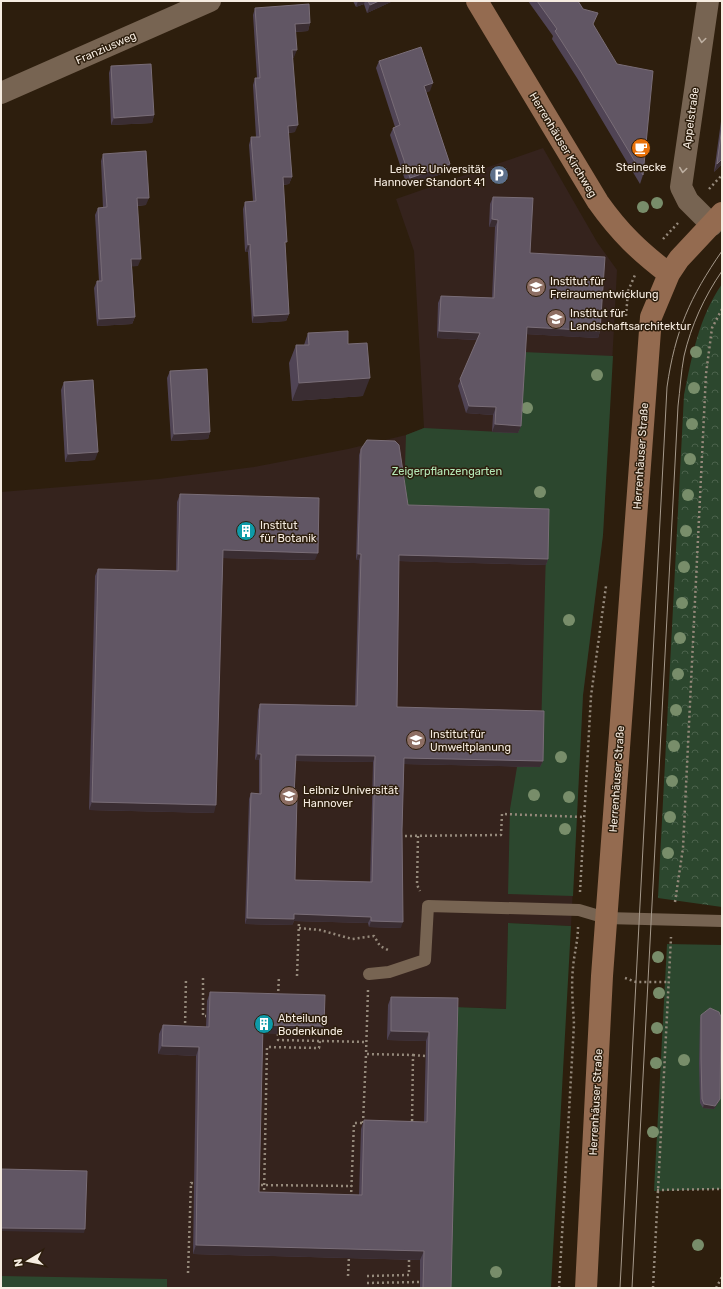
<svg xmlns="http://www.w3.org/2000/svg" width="723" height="1289" font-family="Rubik,sans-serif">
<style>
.education{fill:#35231d}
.green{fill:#2c472e}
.park{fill:url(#park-crowns)}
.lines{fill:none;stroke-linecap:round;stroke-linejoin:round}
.path{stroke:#95897b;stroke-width:2.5;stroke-dasharray:2 3;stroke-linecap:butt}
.lane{stroke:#776452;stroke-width:12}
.street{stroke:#776452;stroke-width:22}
.secondary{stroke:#946b50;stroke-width:22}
.tram{stroke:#a5998b;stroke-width:1}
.tree{fill:#788d6a}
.wall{fill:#504455;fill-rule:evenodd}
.shaded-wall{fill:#3a2d32}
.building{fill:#615664;stroke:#796d77;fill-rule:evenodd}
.oneway{stroke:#bdafa1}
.labels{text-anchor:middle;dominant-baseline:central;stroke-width:3;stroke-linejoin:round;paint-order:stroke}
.street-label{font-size:11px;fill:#f6ece1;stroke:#2d1e0d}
.poi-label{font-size:11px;fill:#f6ece1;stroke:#2d1e0d;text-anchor:start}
.park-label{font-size:11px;fill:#b5e8b7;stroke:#2d1e0d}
</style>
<defs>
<pattern id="park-crowns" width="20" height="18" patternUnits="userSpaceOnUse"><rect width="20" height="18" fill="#2c472e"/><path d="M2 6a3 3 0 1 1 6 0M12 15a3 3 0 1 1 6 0" fill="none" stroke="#4b624c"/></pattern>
</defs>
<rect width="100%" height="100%" fill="#2d1e0d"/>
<path class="education" d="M543,148L597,242L617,270L603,535L583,695L571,926L508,923L506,1009L455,1007L448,1288H1V492L159,479L254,467L348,449L406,435L424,428L414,251L396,199Z"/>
<path class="green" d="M523,352L613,356L603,535L583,695L573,896L508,894L510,809L517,767H540L547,515L397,511L404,496L406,435L424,428L518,433Z
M508,923L571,926L551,1288H448L455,1007L506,1009Z
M667,944L722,945V1189L654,1191Z
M1,1276L167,1279V1288H1Z"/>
<path class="park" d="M722,284V907L658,898L684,395C692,356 699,317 722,284Z"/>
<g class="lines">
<path class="path" d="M709,189L722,175
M663,239L678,223
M626,316L628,291L635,275
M400,836L501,835L502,814L584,817
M418,836L417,885L420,891
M580,892L591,696L606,586
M675,902L683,848L706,374L712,328L722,309
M299,928L320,930L352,939L374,936L380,946L390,951
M297,976L299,921
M203,978V1016H206
M625,978L636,982H669
M368,990L366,1054L413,1055L412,1125
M278,996L279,976
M185,1028L186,978
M278,1034V1040L367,1042
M413,1055L426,1056
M363,1123L366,1054
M256,1185L352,1186
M657,1190L722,1189
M264,1195L267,1047L319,1048L320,1041
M351,1197L354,1123H365
M188,1273L191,1183L197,1184
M348,1276L349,1256
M367,1276L409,1275V1258
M367,1283L420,1282
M559,1288L574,1024C573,1006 571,986 573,968C574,954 578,941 578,927
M653,1288L671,937
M716,1288L722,1277"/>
<path class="lane" d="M369,974L389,972L425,960L428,906L579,910L606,918L722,921"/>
<path class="street" d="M708,1L681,187L688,201L712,225
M1,93L210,1"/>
<path class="secondary" d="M477,1L598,202C620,233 639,251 669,274
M586,1288L602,976L651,317L669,274L679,259L722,213"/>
<path class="tram" d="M620,1288L667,387C675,331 690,297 722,251
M632,1288L678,406C680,390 681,372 684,356C691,326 704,297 722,271"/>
</g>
<g class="tree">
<circle cx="657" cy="203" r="6"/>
<circle cx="643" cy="207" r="6"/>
<circle cx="696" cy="352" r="6"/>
<circle cx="597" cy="375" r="6"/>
<circle cx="694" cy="388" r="6"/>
<circle cx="527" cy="408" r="6"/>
<circle cx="692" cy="424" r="6"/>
<circle cx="690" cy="459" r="6"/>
<circle cx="540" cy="492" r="6"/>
<circle cx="688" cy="495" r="6"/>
<circle cx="686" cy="531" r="6"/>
<circle cx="684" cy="567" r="6"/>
<circle cx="682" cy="603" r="6"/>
<circle cx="569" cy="620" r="6"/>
<circle cx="680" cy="638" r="6"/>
<circle cx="678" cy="674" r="6"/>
<circle cx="676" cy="710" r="6"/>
<circle cx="674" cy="746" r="6"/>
<circle cx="561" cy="757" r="6"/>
<circle cx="672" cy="781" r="6"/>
<circle cx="534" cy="795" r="6"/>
<circle cx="569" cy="797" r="6"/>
<circle cx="670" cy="817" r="6"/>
<circle cx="565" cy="829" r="6"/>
<circle cx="668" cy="853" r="6"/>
<circle cx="658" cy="957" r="6"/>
<circle cx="659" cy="993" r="6"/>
<circle cx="657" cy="1028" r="6"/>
<circle cx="684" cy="1060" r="6"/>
<circle cx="656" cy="1063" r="6"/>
<circle cx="653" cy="1132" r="6"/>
<circle cx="698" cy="1245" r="6"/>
<circle cx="496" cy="1272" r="6"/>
</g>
<path class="wall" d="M353,1H393L367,13L364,4L356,7Z
M528,1H578L593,25L643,175L640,184L577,78L552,39L553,36Z
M255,8L310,23L308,31L295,32L294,57L293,58L295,132L288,133L292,177L289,184L283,185L285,247L289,314L286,321L252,323L248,252H245L243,209L245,202L253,201L249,145L251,137H256L253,85L255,78H257L253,15Z
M379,61L430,91L426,92L450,164L447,172L407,186L390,135L393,128L395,127L376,68Z
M111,66L154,115L152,123L111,125L109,73Z
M722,114V164L714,172Z
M103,154L146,205L137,206L138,266H132L135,317L132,324L97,326L94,288L97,281H99L95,215L98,208H103L101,161Z
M493,197L530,253L600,331L598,338L526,334L521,426L518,433L492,432L493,415L466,413L458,386L477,340L437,338L438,303L441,296L492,298L495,227H489L490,204Z
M308,333L348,344L363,396L292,401L289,363L296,345H304Z
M170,371L210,432L208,439L171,441L167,378Z
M64,382L95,460L65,462L61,390Z
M361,449L408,505L548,559L546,565L399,561L397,707L543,761L540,767L404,764L402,830L401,928L369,927L368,923L294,921L292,925L245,924L249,799L251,793L259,794V760H255L258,710L260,704L355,706L359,560H356L359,455ZM295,761L373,762L370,882L295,880L294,795Z
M180,494L315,560L223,558L214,813L89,810L95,576L98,569L176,571L177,502Z
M210,992L324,1026L321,1035L263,1033L259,1192L359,1195L361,1129L364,1120L424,1122L426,1041L387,1040L388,1005L391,997L458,998L451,1288H420V1260L193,1254L196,1056L158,1054L159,1034L163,1025L206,1027L207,1001Z
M701,1015L720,1099L718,1103L714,1109L703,1108L700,1103L699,1063L700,1018Z"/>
<path class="shaded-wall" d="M358,1H365L364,4L356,7Z
M379,1H393L367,13L370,5Z
M310,23L308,31L292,32L295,24Z
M292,50H297L294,57L290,58Z
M433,83L430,91L421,94L424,86Z
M154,115L152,123L111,125L114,118Z
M298,125L295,132L285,133L288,126Z
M722,159V164L714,172L717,164Z
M450,164L447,172L407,186L410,178Z
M283,177H292L289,184L280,185Z
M137,198H149L146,205L134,206Z
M492,219L498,220L495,227H489Z
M250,244L248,252H245L248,245Z
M131,259H141L138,266L128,267Z
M289,314L286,321L252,323L254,316Z
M135,317L132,324L97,326L99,319Z
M527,327L600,331L598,338L524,334Z
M439,331L480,333L478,340L437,338Z
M370,378L363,396L292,401L299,383Z
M469,406L496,407L493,415L466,413Z
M495,424L521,426L518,433L492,432Z
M210,432L208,439L171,441L174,434Z
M98,452L95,460L65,462L68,454Z
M223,550L318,553L315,560L220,558Z
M358,554H361L359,560H356Z
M399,555L548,559L546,565L397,561Z
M258,754H261L259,760H255Z
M296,755L375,756L373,762L293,761Z
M404,758L543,761L540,767L402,764Z
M92,802L216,805L214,813L89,810Z
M294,914L371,917L368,923L294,921L292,925L245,924L247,918Z
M371,921L403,922L401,928L369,927Z
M263,1025L324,1026L321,1035L260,1033Z
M391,1031L429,1032L426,1041L387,1040Z
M162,1046L199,1047L196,1056L158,1054Z
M720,1099L718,1103L714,1109L703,1108L704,1104Z
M1,1228L85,1229L84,1233L1,1231Z
M196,1245L424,1251L420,1260L193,1254Z"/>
<path class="building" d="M368,1H379L370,5Z
M537,1H578L583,9L598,13L593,24L617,64L653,71L643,175L580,70L555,31L557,29Z
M309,4L310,23L295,24L297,50H292L298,125L288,126L292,177H283L287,242H285L289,314L254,316L250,244L248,245L245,202L256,201L251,137H260L255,78H260L255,8Z
M421,47L433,83L424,86L450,164L410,178L393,128L400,125L379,61Z
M151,64L154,115L114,118L111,66Z
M722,127V159L717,164Z
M146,151L149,198H137L141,259H131L135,317L99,319L97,281H102L98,208L107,207L103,154Z
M493,197L533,198L530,253L605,257L600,331L527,327L521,426L495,424L496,407L469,406L460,379L480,333L439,331L441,296L494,298L498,220L492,219Z
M348,331V344L367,343L370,378L299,383L296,345H309L308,333Z
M207,369L210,432L174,434L170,371Z
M93,380L98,452L68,454L64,382Z
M367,440L395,441L399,445L408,505L549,509L548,559L399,555L397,707L544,711L543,761L404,758L402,830L403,922L371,921V917L294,914V919L247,918L251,793L261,794V754H258L260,704L357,706L361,554H358L361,449ZM296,755L375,756L372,882L295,880L297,795H294Z
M180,494L319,498L318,553L223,550L216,805L92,802L98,569L178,571Z
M210,992L325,995L324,1026L263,1025L259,1192L362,1195L364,1120L427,1122L429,1032L391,1031V997L458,998L451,1288H423L424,1251L196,1245L199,1047L162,1046L163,1025L209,1027Z
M710,1008L719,1012L721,1017L720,1099L715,1106L704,1104L702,1099L701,1059V1015Z
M1,1169L87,1171L85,1229L1,1228Z"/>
<defs><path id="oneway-chevron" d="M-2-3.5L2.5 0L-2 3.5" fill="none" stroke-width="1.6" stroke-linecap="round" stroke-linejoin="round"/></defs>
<g class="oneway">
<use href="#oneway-chevron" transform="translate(702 40) rotate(98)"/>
<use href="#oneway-chevron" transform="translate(683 170) rotate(98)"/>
</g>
<defs>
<g id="cafe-disc" transform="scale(1)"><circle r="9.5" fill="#e8710a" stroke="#2d1e0d"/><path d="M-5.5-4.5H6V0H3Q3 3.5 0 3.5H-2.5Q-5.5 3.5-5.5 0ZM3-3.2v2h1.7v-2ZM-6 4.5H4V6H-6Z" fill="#fff"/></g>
<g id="parking-disc" transform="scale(1)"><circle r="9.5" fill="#5c6f8a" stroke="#2d1e0d"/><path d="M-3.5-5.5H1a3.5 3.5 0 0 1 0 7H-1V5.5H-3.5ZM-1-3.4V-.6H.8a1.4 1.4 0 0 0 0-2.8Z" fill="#fff"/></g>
<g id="university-disc" transform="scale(1)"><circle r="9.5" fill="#8d6e63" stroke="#2d1e0d"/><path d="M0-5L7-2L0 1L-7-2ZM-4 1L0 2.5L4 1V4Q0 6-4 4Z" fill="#fff"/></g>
<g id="building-disc" transform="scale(1)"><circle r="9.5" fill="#0f9aa8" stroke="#2d1e0d"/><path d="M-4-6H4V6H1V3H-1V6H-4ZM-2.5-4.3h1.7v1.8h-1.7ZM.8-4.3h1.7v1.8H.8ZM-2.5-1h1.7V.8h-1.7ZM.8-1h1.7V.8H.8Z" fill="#fff"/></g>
</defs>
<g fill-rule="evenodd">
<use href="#cafe-disc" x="641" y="148"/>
<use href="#parking-disc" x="499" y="175"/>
<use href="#university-disc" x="536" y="287"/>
<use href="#university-disc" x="556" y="319"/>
<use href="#building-disc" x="246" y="531"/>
<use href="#university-disc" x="416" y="740"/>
<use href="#university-disc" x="289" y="796"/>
<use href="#building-disc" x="264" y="1024"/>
</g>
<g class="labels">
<g class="street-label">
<text transform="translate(106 48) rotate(-24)">Franziusweg</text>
<text transform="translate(691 118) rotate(-82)">Appelstraße</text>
<text transform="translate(563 145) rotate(59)">Herrenhäuser Kirchweg</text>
<text transform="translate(641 456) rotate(-86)">Herrenhäuser Straße</text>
<text transform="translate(617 779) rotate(-86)">Herrenhäuser Straße</text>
<text transform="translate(596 1102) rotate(-87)">Herrenhäuser Straße</text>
</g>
<g class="poi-label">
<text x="641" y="167" text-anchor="middle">Steinecke</text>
<text x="485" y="169" text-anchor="end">Leibniz Universität<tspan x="485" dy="13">Hannover Standort 41</tspan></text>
<text x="550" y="281">Institut für<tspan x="550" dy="13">Freiraumentwicklung</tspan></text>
<text x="570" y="313">Institut für<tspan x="570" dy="13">Landschaftsarchitektur</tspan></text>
<text x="260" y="525">Institut<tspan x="260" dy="13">für Botanik</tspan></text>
<text x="430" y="734">Institut für<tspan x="430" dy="13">Umweltplanung</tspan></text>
<text x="303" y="790">Leibniz Universität<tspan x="303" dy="13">Hannover</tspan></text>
<text x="278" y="1018">Abteilung<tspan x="278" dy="13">Bodenkunde</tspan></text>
</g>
<g class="park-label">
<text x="447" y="471">Zeigerpflanzengarten</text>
</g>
</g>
<rect width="723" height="1289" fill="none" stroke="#f6ece1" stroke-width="4"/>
<g transform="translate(28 1261) rotate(260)" stroke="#2d1e0d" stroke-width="3" paint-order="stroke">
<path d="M0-3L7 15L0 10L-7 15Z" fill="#f6ece1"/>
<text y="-6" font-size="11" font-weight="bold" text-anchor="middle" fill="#f6ece1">N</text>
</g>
</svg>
